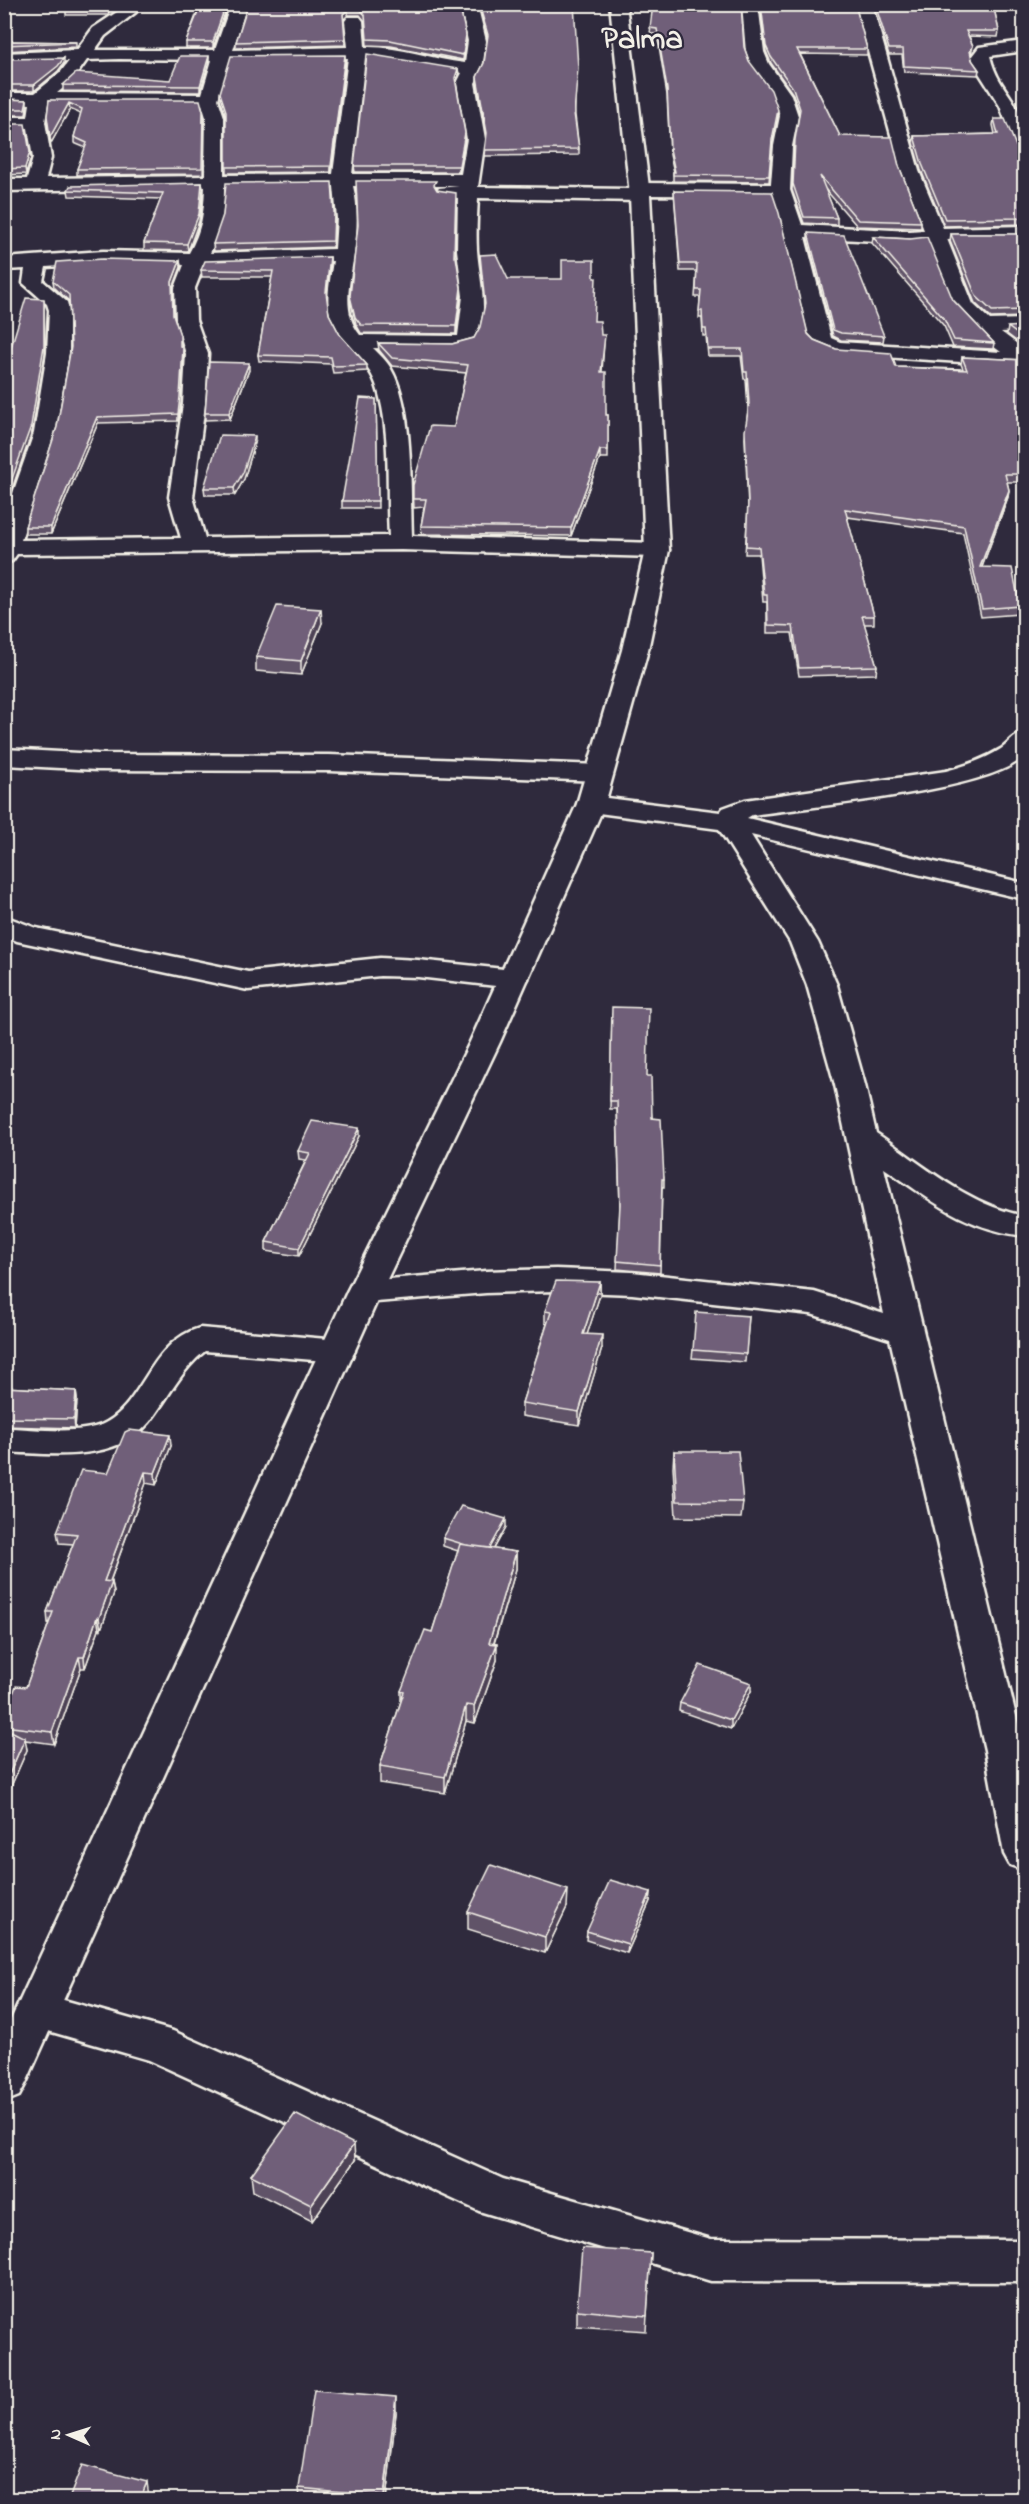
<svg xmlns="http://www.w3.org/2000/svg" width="1029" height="2504" font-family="'Indie Flower',sans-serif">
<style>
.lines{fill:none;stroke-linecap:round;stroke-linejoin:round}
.minor-casing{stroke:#f4f1e8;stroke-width:5}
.major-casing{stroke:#f4f1e8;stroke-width:5}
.minor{fill:#2f2a3d;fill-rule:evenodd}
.major{fill:#2f2a3d;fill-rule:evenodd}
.wall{fill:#605268;stroke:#f4f1e8;stroke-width:1.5}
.shaded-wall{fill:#4e4255;stroke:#f4f1e8;stroke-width:1.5}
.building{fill:#705f79;stroke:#f4f1e8;stroke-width:1.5}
.labels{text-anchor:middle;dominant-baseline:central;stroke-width:4.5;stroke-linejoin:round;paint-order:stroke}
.far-town-label{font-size:32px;font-weight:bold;fill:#f4f1e8;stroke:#2f2a3d}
</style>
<rect width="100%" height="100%" fill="#2f2a3d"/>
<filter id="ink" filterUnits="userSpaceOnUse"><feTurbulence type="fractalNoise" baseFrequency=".0167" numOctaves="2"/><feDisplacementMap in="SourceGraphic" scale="12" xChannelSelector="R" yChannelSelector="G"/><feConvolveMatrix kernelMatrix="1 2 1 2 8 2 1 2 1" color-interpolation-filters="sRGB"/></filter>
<g filter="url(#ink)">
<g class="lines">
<g class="minor-casing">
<path id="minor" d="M121,4H137L136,12L105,36L95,50H215L231,4H248L233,50L348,47L345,21L348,17H360L363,21L365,47C399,46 431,59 465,63L468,41L460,4H477L486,41L482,69L475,83L485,139L478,187L629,189L632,185L639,183L771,184L774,146L780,116L773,95L751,65L746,52L742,4H758L764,52L769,64L791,95L798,116L792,146L790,190L802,225L910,231L924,230L901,171L855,4H872L919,171L943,228L1024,226V238L947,239L973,304L990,320L1024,319V331L1001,332L1024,349V366L836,354L814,345L810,341L781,219L773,196L650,195L647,199L640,201L478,198C477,215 476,233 477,250C479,281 492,318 472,345L452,350L373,348C379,354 387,361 391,369C414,408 410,490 412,536L657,543L665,545L669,550L665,555L657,557L401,550L17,554L12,561L4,563V519L34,433L47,353L49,310L47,304L23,283L25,269L4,270V258L103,251L189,253C202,230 204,213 205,187L4,191V179H27L33,158L28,128H4V117H28L30,104L4,103V93H35L60,73L69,61L4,63V53L77,50L93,28L120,10ZM365,57C398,57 429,70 462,73L457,83L467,139L461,174H352ZM348,58L333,174L224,175V117L218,99L230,60ZM119,59L212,60L202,94L57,93L72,81L87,60ZM48,104H202L206,117L205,176L46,178L51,158L45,122ZM334,186L337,218L335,249L210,253C222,230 224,213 224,187ZM353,186H459L439,188L436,192L439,196L458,198L457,250L463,296L458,336L360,335C339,310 352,275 355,247C357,227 358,206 353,186ZM805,237L910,243L928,241L954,306L990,344L1001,352L840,342L831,338ZM333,261C327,299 322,322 351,351C362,361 371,370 376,384C392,431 386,487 389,536L205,538L193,497L205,404L208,354L196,320L195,288L204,265ZM103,263L184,265L175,288L176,320L186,354L183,404L169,497L181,538L21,540L56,433L69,353V310L67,302L43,281L46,267Z
M1024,41V51L990,56C999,96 1029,100 1024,153L1017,151L1015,147L1000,106L974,65L972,56L979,47Z
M1024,733V756C992,791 806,807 752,815L747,818L1024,883V899L751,835L818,942L837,985L865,1085L876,1133C923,1165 968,1205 1024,1216V1236C963,1228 933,1201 884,1168L1024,1749V1870L1010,1865L1004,1854L985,1750L890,1339L811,1314L632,1294L556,1291L486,1293L364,1303L352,1300L347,1292L352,1284L364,1281L486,1271L556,1269L632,1272L814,1292L884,1314L835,1085L807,985L790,942L719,829L591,812L581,810L577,804L581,798L591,796L720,812L723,808L745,800L946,771C965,766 983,760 1001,749C1010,743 1012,736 1024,733Z
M4,749L97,754L329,755L600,765L609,767L613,773L609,779L600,781L329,771L97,770L4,765Z
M4,916L36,928L248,972L380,958L418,960L513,970L523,973L528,979L523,985L513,988L418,977L380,976L248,990L17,941L4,935Z
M200,1328L338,1340L350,1343L355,1351L350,1359L338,1362L205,1351C183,1368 170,1394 154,1416C121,1464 55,1454 4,1452V1428C32,1428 75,1435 101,1425C143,1408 148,1342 200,1328Z
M39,1993L173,2031L503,2179L711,2239L1024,2240V2282L711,2281L479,2211L149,2060L24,2024L18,2011L24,1998Z"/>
</g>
<g class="major-casing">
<path id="major" d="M610,4H626L650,195L669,550L648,650L605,804L500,1042L381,1292L26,2083L19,2096L4,2102V2035L347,1292L470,1042L577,804L622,650L645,550L630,195Z"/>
</g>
<use href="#minor" class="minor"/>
<use href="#major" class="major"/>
</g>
<path class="wall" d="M138,4H228L213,48H186V42L198,10H138Z
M248,4H459L466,35L463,60L391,46L367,45L365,21L360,15H348L344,19L345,45L236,48V42Z
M478,4H574L575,115L579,149V155L485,156L487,136L477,83V77L484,63L488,39Z
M760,4H855L867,49V55L800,54L840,136L899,166L921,222V228L857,226L825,189L837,218V225L804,223L792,190L795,140L800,114L793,94L771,63L766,51Z
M873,4H993L999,31L998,37L969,36L973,46L971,54L972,60L979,70L978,75L904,72L902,55H889Z
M118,9L109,15H66V10Z
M653,10L744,47L749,61L778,116L772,146L769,182L673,181V172H674L670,155L667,95L657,34H650Z
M4,41L76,42V47L4,51Z
M4,59L64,63L58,71L34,91H4Z
M345,60L331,172L226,173V116L220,99V93Z
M209,62L200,92L63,91V85L170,80Z
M458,69L459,75L455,82L465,139L459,172H355L354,166Z
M4,99L27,100V106L26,115H4Z
M49,100L204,117L203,174L77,175V169L86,148L74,143V137L81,114L70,109L51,143L47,122Z
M994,119L1016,146L1024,148V224L944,226L921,170L913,143L914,136L995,134L993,125Z
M4,124L30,152L31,158L26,174L4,175Z
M202,183L203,189L199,221L188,251L144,250V243L161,199L69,196L68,190Z
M436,188L455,257L461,288V296L456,334L361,333L356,324L351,303L350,296Z
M674,191L814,340L836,349L896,367L963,369L961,364L962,357L1024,360V482H1007L1009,490L1008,497L982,567L1020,606L1019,614L981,617L963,533L847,517L874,616V624H864L877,666L876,674L799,676L792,633H767V602H763L759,554H745L748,508L745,438L748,409L746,379H744L741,356H708L706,336H703L702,318H699L700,297H695L697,271H680Z
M335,218L333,247L214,251L213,244Z
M808,233L884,336L883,342L841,340L833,336L808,239Z
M951,234H1024V317L991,318L975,303L950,241Z
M873,237L910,239L953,300L994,343L993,349L953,347L944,326L872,243Z
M480,255L508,279L594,321L604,343L602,372L606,415H608V458H600L571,536L422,534L421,526L424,507L414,508L413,485L454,427L466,373L392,366L379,350L378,343L452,344L474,338L480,327L485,306Z
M330,257V263L326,296L329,314L340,335L367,365V371L333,373L331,364L259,361L258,355L272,277H202L201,270Z
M180,261L181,267L173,288L174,315L180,346L183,348L184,354L181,404L178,421L98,423L51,534H25V527L57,427L71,347L69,301L54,287L53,281Z
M1024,326V347L1007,334L1008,327Z
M249,370L230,419L205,420V413Z
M376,399L378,508H342V501Z
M255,443L244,479L235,495H205L204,488Z
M322,623L301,675L256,671V657Z
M612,1015L647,1076L652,1118L664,1179V1187H662L660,1273L617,1269L620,1209L617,1109H610Z
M359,1136L299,1256L266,1251V1242L306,1160L299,1159L298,1151Z
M600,1282V1295L587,1334L602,1348L579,1425L522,1416V1403L547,1324L545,1323V1311Z
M749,1316L745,1362L692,1358L693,1350Z
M4,1387L76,1391L77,1399L75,1428L4,1426Z
M171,1446L156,1485L146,1483L110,1582H112L114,1593L101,1629H99L85,1668H81L54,1744L25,1740L27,1750L4,1802V1716L26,1687L49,1623H48L47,1612L73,1544L59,1543L57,1532L108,1473Z
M674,1451L743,1502L741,1518L676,1517L673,1467Z
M506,1527L494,1549L516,1552V1569L494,1644L497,1660L475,1723L466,1721L445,1793L380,1783V1766L401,1701V1691L432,1632L458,1551L443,1546V1538Z
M751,1691L731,1729L679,1711L680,1703Z
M651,1892L650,1901L627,1953L586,1940L587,1931Z
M567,1907L545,1953L468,1929V1912Z
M355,2160L312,2221L253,2191L251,2175Z
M651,2253L646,2331L577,2326V2310Z
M396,2413L386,2499H300L299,2488Z"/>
<path class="shaded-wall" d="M115,4H120L118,9L109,15L108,9Z
M226,4H228L213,48V42Z
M348,9V15L343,20V14Z
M345,55V60L331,172V166Z
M209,56V62L200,92V86Z
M64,58V63L58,71L34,91V85Z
M458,69L459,75L455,83V78Z
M69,103L70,109L51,143L50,137Z
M465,133V139L459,172V166Z
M30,152L31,158L26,174L25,168Z
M202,183L203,189L199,221L188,251L187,244Z
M330,257V263L326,298V292Z
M180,261L181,267L173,288L172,282Z
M461,288V296L456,334V326Z
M44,299L45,353L32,432L4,511V501Z
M183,348L184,354L181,404L178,421V414Z
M249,363V370L230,419L229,413Z
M97,417L98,423L51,534V527Z
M255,436V443L244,479L235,495L234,488Z
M600,450V458L571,536V528Z
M1009,490L1008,497L979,575L980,567Z
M321,609L322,623L301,675V661Z
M359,1128V1136L299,1256V1248Z
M600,1282V1295L583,1347V1334Z
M602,1335V1348L579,1425V1412Z
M76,1391L77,1399L75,1428L74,1419Z
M170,1435L171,1446L156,1485L155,1473Z
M145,1472L146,1483L106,1592L104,1581Z
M506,1519V1527L488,1559V1551Z
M516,1552V1569L489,1659V1643Z
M112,1582L114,1593L101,1629L99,1618Z
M97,1617L99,1629L85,1668L84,1657Z
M497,1644V1660L475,1723L474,1706Z
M79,1657L81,1668L54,1744L52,1732Z
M751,1683V1691L731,1729V1720Z
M466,1705V1721L445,1793V1777Z
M25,1738L27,1750L4,1802V1786Z
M568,1890L567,1907L545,1953V1937Z
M651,1892L650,1901L627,1953L628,1944Z
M354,2144L355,2160L312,2221L311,2205Z
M396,2397V2413L386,2499H384Z
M147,2482L149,2497L148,2499H140Z"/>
<path class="building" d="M68,4H115L108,9L66,10Z
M180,4H226L213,42H186L201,5Z
M248,4H459L466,35L463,55L390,40L367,39L365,15L360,9H348L343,14L345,39L236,42Z
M479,4H574L578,68L574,113L579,149L485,150L487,133L477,77L484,63L488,35Z
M653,4H741L744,47L749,61L771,90L778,110L772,140L769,176L673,175V172H675L670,149L667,89L657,29L650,28Z
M761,4H855L867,49H797L840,136L892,137L899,166L921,222L858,220L820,176L837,218L804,217L793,184L795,140L800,109L793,88L771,57L766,46Z
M875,4H993L999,31H966L973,46L970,51L972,60L979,70L904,66L903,49H889Z
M4,41L76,42L4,45Z
M367,54L458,69L455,78L465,133L459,166H354Z
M345,55L331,166L226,167V111L220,93L231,56Z
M180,56H209L200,86L63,85L76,73L170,80Z
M64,58L58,66L34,85H4V59Z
M4,99L27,100L25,109H4Z
M49,100H200L203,111L202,168L77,169L87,143L74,137L82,109L69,103L50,137L47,116Z
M994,119H1005L1016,146L1024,148V218L945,219L922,164L914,136L998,134Z
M4,124H25L30,152L25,168L4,169Z
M356,181H436L434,185L437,190L456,193L454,257H456L461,288L456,326L361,325L355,317L350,296L358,225Z
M332,182L334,212L333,241L213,244L223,215L226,183Z
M202,183L199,214L187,244L144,243L163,193L68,190L70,186Z
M674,191L772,192L779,213L808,334L814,340L836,349L891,353L896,367L967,370L962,357L1024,360V474H1005L1009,490L980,567L1012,568L1020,606L982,609L964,526L845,509L874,616H862L877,666L799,668L793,626L768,625L767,595H764L759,547L746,546L748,501L745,431L749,404L747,372H744L742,349H708L706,329H703L702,311H699L701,290H696L697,264H680Z
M808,233L844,235L884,336L841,333L833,330Z
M951,234H1024V310L992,311L976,296Z
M873,237L910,239L927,237L953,300L994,343L954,340L944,319Z
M496,254L508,279H562V260H594V278H596L594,321H600L601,335H605L601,372H606V415H608V450H600L571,528L421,526L426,499H413V485L430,426L454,427L468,365L392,358L378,343L452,344L474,338L480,327L485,304L480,255Z
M330,257L326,292L329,314L340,335L367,365L333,366L331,357L258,355L273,271L201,270L205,261Z
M102,259L180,261L172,282L173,314L180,335V346L183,348L180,397L178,414L97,417L51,527H25L57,427L71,347L69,295L53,281L57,262Z
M26,298L44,299V346L31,426L4,501V357H8Z
M1024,326V339L1008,327Z
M209,362L249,363L229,413H205Z
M360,398L376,399L378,501H342Z
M220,435L255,436L243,473L234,488H204Z
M277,606L321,609L301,661L256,657Z
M612,1007L649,1008L647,1076H651L652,1118L661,1119L664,1179H662L660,1265L617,1261L620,1204L617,1101H610Z
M312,1121L359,1128L299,1248L266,1242L310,1153L298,1151Z
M556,1281L600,1282L583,1334L602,1335L579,1412L522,1403L551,1312L545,1311Z
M696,1312L749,1316L746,1354L693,1350Z
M4,1387L76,1391L74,1419L4,1418Z
M129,1430L170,1435L155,1473L145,1472L104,1581L112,1582L99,1618L97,1617L84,1657H79L52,1732L4,1726V1716L16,1686L26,1687L53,1612H47L77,1534L57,1532L81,1470L108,1473L125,1432Z
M674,1451H738L743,1502L677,1501Z
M461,1506L506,1519L490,1548L466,1545L443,1538Z
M460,1544L516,1552L489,1643L497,1644L474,1706L466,1705L445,1777L380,1766L404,1692L401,1691L425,1630L432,1632Z
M700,1665L751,1683L731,1720L680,1703Z
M7,1729L25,1738L4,1786V1734Z
M491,1865L568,1890L545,1937L468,1912Z
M610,1880L651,1892L628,1944L587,1931Z
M295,2114L354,2144L311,2205L251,2175Z
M582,2248L651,2253L647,2316L577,2310Z
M314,2390L396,2397L384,2496L299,2488Z
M82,2465L147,2482L140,2499H69Z"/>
</g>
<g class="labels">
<g class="far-town-label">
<text x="642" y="40">Palma</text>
</g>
</g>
<rect width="1029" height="2504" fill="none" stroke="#2f2a3d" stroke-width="24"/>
<rect x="12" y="12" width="1005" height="2480" fill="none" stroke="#f4f1e8" stroke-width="2" filter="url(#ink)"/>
<g transform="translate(69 2435) rotate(273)" stroke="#2f2a3d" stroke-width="4.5" paint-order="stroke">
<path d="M0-4.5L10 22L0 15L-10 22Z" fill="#f4f1e8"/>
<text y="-9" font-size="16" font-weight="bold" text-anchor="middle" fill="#f4f1e8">N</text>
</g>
</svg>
